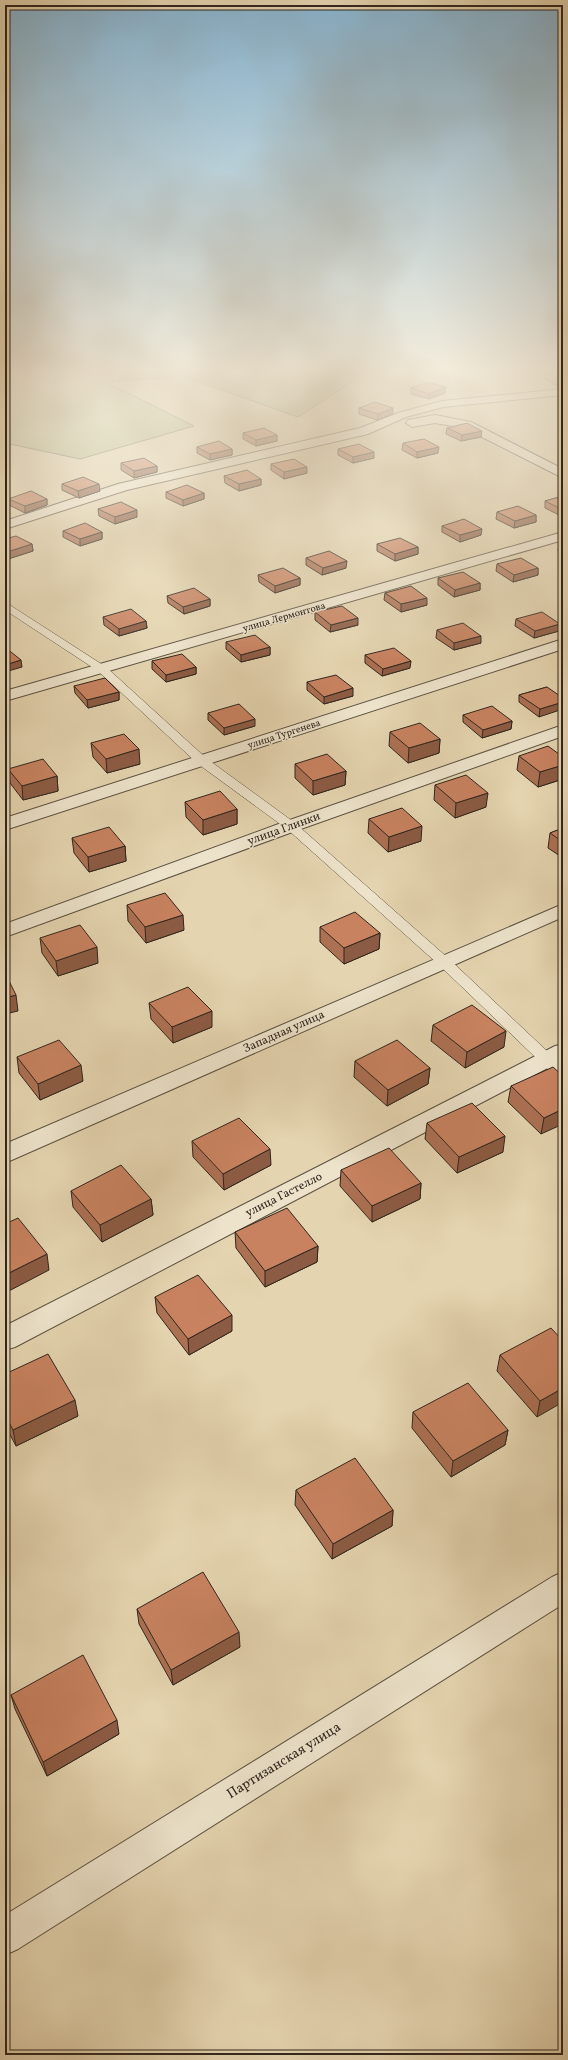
<svg xmlns="http://www.w3.org/2000/svg" width="568" height="2060" font-family="Vollkorn,serif">
<style>
.green{fill:#b5bc8a;stroke:#727154}
.lines{fill:none;stroke-linecap:round;stroke-linejoin:round}
.lane-casing{stroke:#5d5242;stroke-width:1}
.street-casing{stroke:#5d5242;stroke-width:2}
.lane{fill:#ede3cb;fill-rule:evenodd}
.street{fill:#ede3cb;fill-rule:evenodd}
.wall{fill:#ac7053;stroke:#30261e}
.shaded-wall{fill:#8c5b43;stroke:#30261e}
.building{fill:#c88260;stroke:#30261e}
.labels{text-anchor:middle;dominant-baseline:central;stroke-width:3;stroke-linejoin:round;paint-order:stroke}
.far-street-label{font-size:10px;fill:#30261e;stroke:#ede3cb}
.street-label{font-size:12px;fill:#30261e;stroke:#ede3cb}
.near-street-label{font-size:14px;fill:#30261e;stroke:#ede3cb}
</style>
<rect width="100%" height="100%" fill="#e4d4af"/>
<filter id="stains"><feTurbulence type="fractalNoise" baseFrequency=".005" numOctaves="4"/><feColorMatrix values="0 0 0 0 .2 0 0 0 0 .09 0 0 0 0 .02 0 0 0 .5 -.17"/></filter>
<radialGradient id="worn" r=".72"><stop offset=".6" stop-color="#630" stop-opacity="0"/><stop offset="1" stop-color="#630" stop-opacity=".3"/></radialGradient>
<path class="green" d="M5,373H366L298,417L182,376L106,382L194,426L80,459L5,443Z"/>
<g class="lines">
<g class="lane-casing">
<path id="lane" d="M5,602L106,667L206,758L295,823L448,958L563,1066V1080L558,1079L438,964L287,829L198,764L98,671L5,610Z"/>
</g>
<g class="street-casing">
<path id="street" d="M563,389V395L443,407L406,417L368,434L127,490L5,529V521L118,484L360,428L398,413L442,401Z
M435,415L471,422L563,469V478L464,428L435,423L412,427L406,423L408,420Z
M563,532V540L5,701V691Z
M563,639V649L5,830V818Z
M563,725V736L298,830L5,937V924L284,822Z
M563,904V917L5,1163V1144Z
M563,1044V1060L15,1347L5,1350V1326L555,1046Z
M563,1572V1604L18,1949L5,1955V1915L552,1577Z"/>
</g>
<use href="#lane" class="lane"/>
<use href="#street" class="street"/>
</g>
<path class="wall" d="M546,373H563L556,386L546,379Z
M411,388L445,393L429,399L411,394Z
M359,408L393,414L377,420L359,414Z
M447,428L481,437L461,441L446,434Z
M243,433L277,435V441L256,446L243,439Z
M403,443L438,453L417,458L402,450Z
M197,447L232,449V455L210,460L197,453Z
M338,449L374,458L353,463L338,455Z
M121,463L157,466V472L134,478L121,470Z
M271,464L307,473L284,479L271,470Z
M224,476L261,479V485L239,491L225,483Z
M62,484L100,491L79,498L62,490Z
M166,492L204,493V499L183,506L166,498Z
M563,496V517L545,508V501Z
M8,499H47V505L25,513L9,505Z
M98,509L137,517L115,524L99,516Z
M497,512L536,515V522L514,528L496,519Z
M442,526L481,535L460,542L442,532Z
M63,531L102,532V539L80,546L63,537Z
M5,539L32,544L33,551L8,559L5,557Z
M563,543V553L558,551L559,544Z
M377,544L418,547V554L395,561L377,551Z
M306,558L346,568L322,575L306,565Z
M497,564L538,568V575L513,582L496,571Z
M258,575L300,578V585L275,593L259,582Z
M438,578L480,583V590L454,597L438,585Z
M385,593L427,605L401,612L384,600Z
M167,596L210,599V606L184,614L168,603Z
M315,612L358,625L330,632L315,620Z
M103,617L146,621L147,628L119,636L104,625Z
M516,619L560,624L559,631L534,638L515,626Z
M437,630L481,643L454,650L436,638Z
M226,642L270,647V655L241,662L226,649Z
M365,655L410,668L382,676L365,663Z
M152,661L196,667V674L166,682L152,669Z
M307,682L353,696L324,704L307,690Z
M74,686L119,692V700L88,708L75,693Z
M547,687L539,717L519,702V695Z
M208,713L255,726L224,735L208,720Z
M463,715L512,721L511,729L482,738L463,722Z
M390,732L440,739L439,753L408,763L389,746Z
M91,743L140,764L107,773L93,757Z
M519,756L563,757V779L538,787L517,770Z
M295,764L346,771L345,785L313,795L295,778Z
M8,769L57,776L58,791L23,800L10,783Z
M435,785L486,807L455,818L434,800Z
M185,802L237,809V824L203,835L186,817Z
M369,819L421,841L388,852L368,833Z
M563,828V858L548,848L550,833Z
M72,838L125,846L126,861L89,872L74,853Z
M127,905L184,930L146,943L128,921Z
M320,927L380,933L379,949L344,964L320,942Z
M40,938L98,963L58,976L42,953Z
M563,959V978L560,975L562,960Z
M149,1003L212,1027L173,1043L151,1019Z
M433,1025L504,1047L465,1068L431,1041Z
M17,1057L83,1081L40,1100L19,1073Z
M355,1061L430,1068L428,1084L387,1106L354,1077Z
M563,1076L541,1134L508,1102L511,1086Z
M427,1123L503,1152L457,1173L425,1139Z
M192,1141L271,1165L224,1190L193,1157Z
M341,1170L421,1183L420,1199L372,1222L340,1186Z
M71,1191L151,1199L153,1215L102,1242L73,1207Z
M235,1232L318,1246L317,1262L265,1287L236,1248Z
M155,1297L232,1331L189,1355L157,1313Z
M563,1341L537,1417L497,1371L500,1355Z
M5,1374L78,1416L16,1446L5,1425Z
M413,1412L508,1430L505,1445L451,1477L412,1428Z
M296,1490L393,1510L392,1526L332,1559L295,1505Z
M137,1609L240,1647L173,1685L139,1624Z
M11,1695L119,1734L47,1776L15,1709Z"/>
<path class="shaded-wall" d="M563,379V385L556,386L557,380Z
M446,387L445,393L429,399V394Z
M393,408V414L377,420L378,414Z
M482,431L481,437L461,441L462,435Z
M277,435V441L256,446V440Z
M439,447L438,453L417,458V452Z
M232,449V455L210,460V454Z
M374,452V458L353,463V457Z
M157,466V472L134,478V471Z
M307,467V473L284,479V472Z
M261,479V485L239,491V484Z
M99,484L100,491L79,498L78,491Z
M204,493V499L183,506V500Z
M47,499V505L25,513V506Z
M137,510V517L115,524V517Z
M536,515V522L514,528L515,521Z
M482,529L481,535L460,542V535Z
M102,532V539L80,546V539Z
M32,544L33,551L8,559L7,552Z
M418,547V554L395,561V554Z
M347,561L346,568L322,575L323,568Z
M538,568V575L513,582L514,575Z
M300,578V585L275,593V586Z
M480,583V590L454,597L455,590Z
M427,598V605L401,612V604Z
M210,599V606L184,614L183,607Z
M358,618V625L330,632L331,625Z
M146,621L147,628L119,636V629Z
M560,624L559,631L534,638L535,631Z
M481,636V643L454,650V643Z
M270,647V655L241,662V655Z
M21,660L22,667L5,672V665Z
M411,661L410,668L382,676L383,669Z
M196,667V674L166,682V675Z
M353,688V696L324,704V697Z
M119,692V700L88,708L87,700Z
M563,702V709L539,717L540,709Z
M255,719V726L224,735V728Z
M512,721L511,729L482,738L483,730Z
M440,739L439,753L408,763L409,748Z
M139,749L140,764L107,773L106,759Z
M563,765V779L538,787L540,772Z
M346,771L345,785L313,795V781Z
M57,776L58,791L23,800L22,786Z
M488,793L486,807L455,818L456,803Z
M237,809V824L203,835V820Z
M422,826L421,841L388,852L389,837Z
M125,846L126,861L89,872L88,857Z
M183,915L184,930L146,943L145,927Z
M380,933L379,949L344,964V948Z
M97,947L98,963L58,976L56,961Z
M16,995L18,1011L5,1014V998Z
M212,1011V1027L173,1043L172,1027Z
M506,1031L504,1047L465,1068L467,1052Z
M81,1065L83,1081L40,1100L38,1084Z
M430,1068L428,1084L387,1106L388,1090Z
M563,1109V1124L541,1134L544,1118Z
M505,1136L503,1152L457,1173L459,1157Z
M270,1149L271,1165L224,1190L223,1174Z
M421,1183L420,1199L372,1222V1206Z
M151,1199L153,1215L102,1242L100,1225Z
M318,1246L317,1262L265,1287V1271Z
M47,1254L49,1270L5,1293V1275Z
M232,1315V1331L189,1355L188,1339Z
M563,1388V1402L537,1417L540,1401Z
M75,1400L78,1416L16,1446L13,1430Z
M508,1430L505,1445L451,1477L453,1461Z
M393,1510L392,1526L332,1559L333,1544Z
M239,1632L240,1647L173,1685L171,1670Z
M117,1720L119,1734L47,1776L43,1762Z"/>
<path class="building" d="M546,373H563V379L557,380Z
M428,382L446,387L429,394L411,388Z
M375,402L393,408L378,414L359,408Z
M467,423L482,431L462,435L447,428Z
M264,428L277,435L256,440L243,433Z
M424,439L439,447L417,452L403,443Z
M219,441L232,449L210,454L197,447Z
M359,444L374,452L353,457L338,449Z
M144,458L157,466L134,471L121,463Z
M294,459L307,467L284,472L271,464Z
M247,470L261,479L239,484L224,476Z
M83,477L99,484L78,491L62,484Z
M187,485L204,493L183,500L166,492Z
M31,491L47,499L25,506L8,499Z
M563,496V510L545,501Z
M121,502L137,510L115,517L98,509Z
M518,506L536,515L515,521L497,512Z
M464,519L482,529L460,535L442,526Z
M85,523L102,532L80,539L63,531Z
M16,536L32,544L7,552L5,551V539Z
M400,538L418,547L395,554L377,544Z
M563,543V546L559,544Z
M329,551L347,561L323,568L306,558Z
M521,558L538,568L514,575L497,564Z
M283,568L300,578L275,586L258,575Z
M463,572L480,583L455,590L438,578Z
M411,586L427,598L401,604L385,593Z
M194,588L210,599L183,607L167,596Z
M342,606L358,618L331,625L315,612Z
M131,609L146,621L119,629L103,617Z
M542,612L560,624L535,631L516,619Z
M463,623L481,636L454,643L437,630Z
M255,635L270,647L241,655L226,642Z
M5,648H6L21,660L5,665Z
M394,648L411,661L383,669L365,655Z
M182,654L196,667L166,675L152,661Z
M336,675L353,688L324,697L307,682Z
M105,678L119,692L87,700L74,686Z
M547,687L563,698V702L540,709L519,695Z
M239,704L255,719L224,728L208,713Z
M492,706L512,721L483,730L463,715Z
M420,723L440,739L409,748L390,732Z
M124,734L139,749L106,759L91,743Z
M548,746L563,757V765L540,772L519,756Z
M327,754L346,771L313,781L295,764Z
M43,759L57,776L22,786L8,769Z
M466,775L488,793L456,803L435,785Z
M220,791L237,809L203,820L185,802Z
M402,808L422,826L389,837L369,819Z
M109,827L125,846L88,857L72,838Z
M563,828V842L550,833Z
M165,893L183,915L145,927L127,905Z
M355,912L380,933L344,948L320,927Z
M80,925L97,947L56,961L40,938Z
M5,973L16,995L5,998Z
M188,987L212,1011L172,1027L149,1003Z
M472,1005L506,1031L467,1052L433,1025Z
M59,1040L81,1065L38,1084L17,1057Z
M397,1040L430,1068L388,1090L355,1061Z
M553,1067L563,1076V1109L544,1118L511,1086Z
M472,1103L505,1136L459,1157L427,1123Z
M239,1118L270,1149L223,1174L192,1141Z
M389,1148L421,1183L372,1206L341,1170Z
M121,1165L151,1199L100,1225L71,1191Z
M287,1208L318,1246L265,1271L235,1232Z
M18,1218L47,1254L5,1275V1224Z
M198,1275L232,1315L188,1339L155,1297Z
M551,1328L563,1341V1388L540,1401L500,1355Z
M48,1354L75,1400L13,1430L5,1415V1374Z
M468,1383L508,1430L453,1461L413,1412Z
M355,1458L393,1510L333,1544L296,1490Z
M203,1572L239,1632L171,1670L137,1609Z
M83,1655L117,1720L43,1762L11,1695Z"/>
<linearGradient id="sky" x2="0" y2="1"><stop stop-color="#87b5d2"/><stop offset="0.56" stop-color="#f3ecdb"/><stop offset="1" stop-color="#f3ecdb" stop-opacity="0"/></linearGradient>
<rect width="568" height="661" fill="url(#sky)"/>
<g class="labels">
<g class="far-street-label">
<text transform="translate(284 617) rotate(-16)">улица Лермонтова</text>
<text transform="translate(284 734) rotate(-18)">улица Тургенева</text>
</g>
<g class="street-label">
<text transform="translate(284 829) rotate(-20)">улица Глинки</text>
<text transform="translate(284 1032) rotate(-24)">Западная улица</text>
<text transform="translate(284 1195) rotate(-27)">улица Гастелло</text>
</g>
<g class="near-street-label">
<text transform="translate(284 1761) rotate(-32)">Партизанская улица</text>
</g>
</g>
<rect width="568" height="2060" fill="none" stroke="#e4d4af" stroke-width="20"/>
<rect x="6" y="6" width="556" height="2048" fill="none" stroke="#30261e" stroke-width="2"/>
<rect x="10" y="10" width="548" height="2040" fill="none" stroke="#30261e"/>
<rect width="100%" height="100%" filter="url(#stains)"/>
<rect width="100%" height="100%" fill="url(#worn)"/>
</svg>
